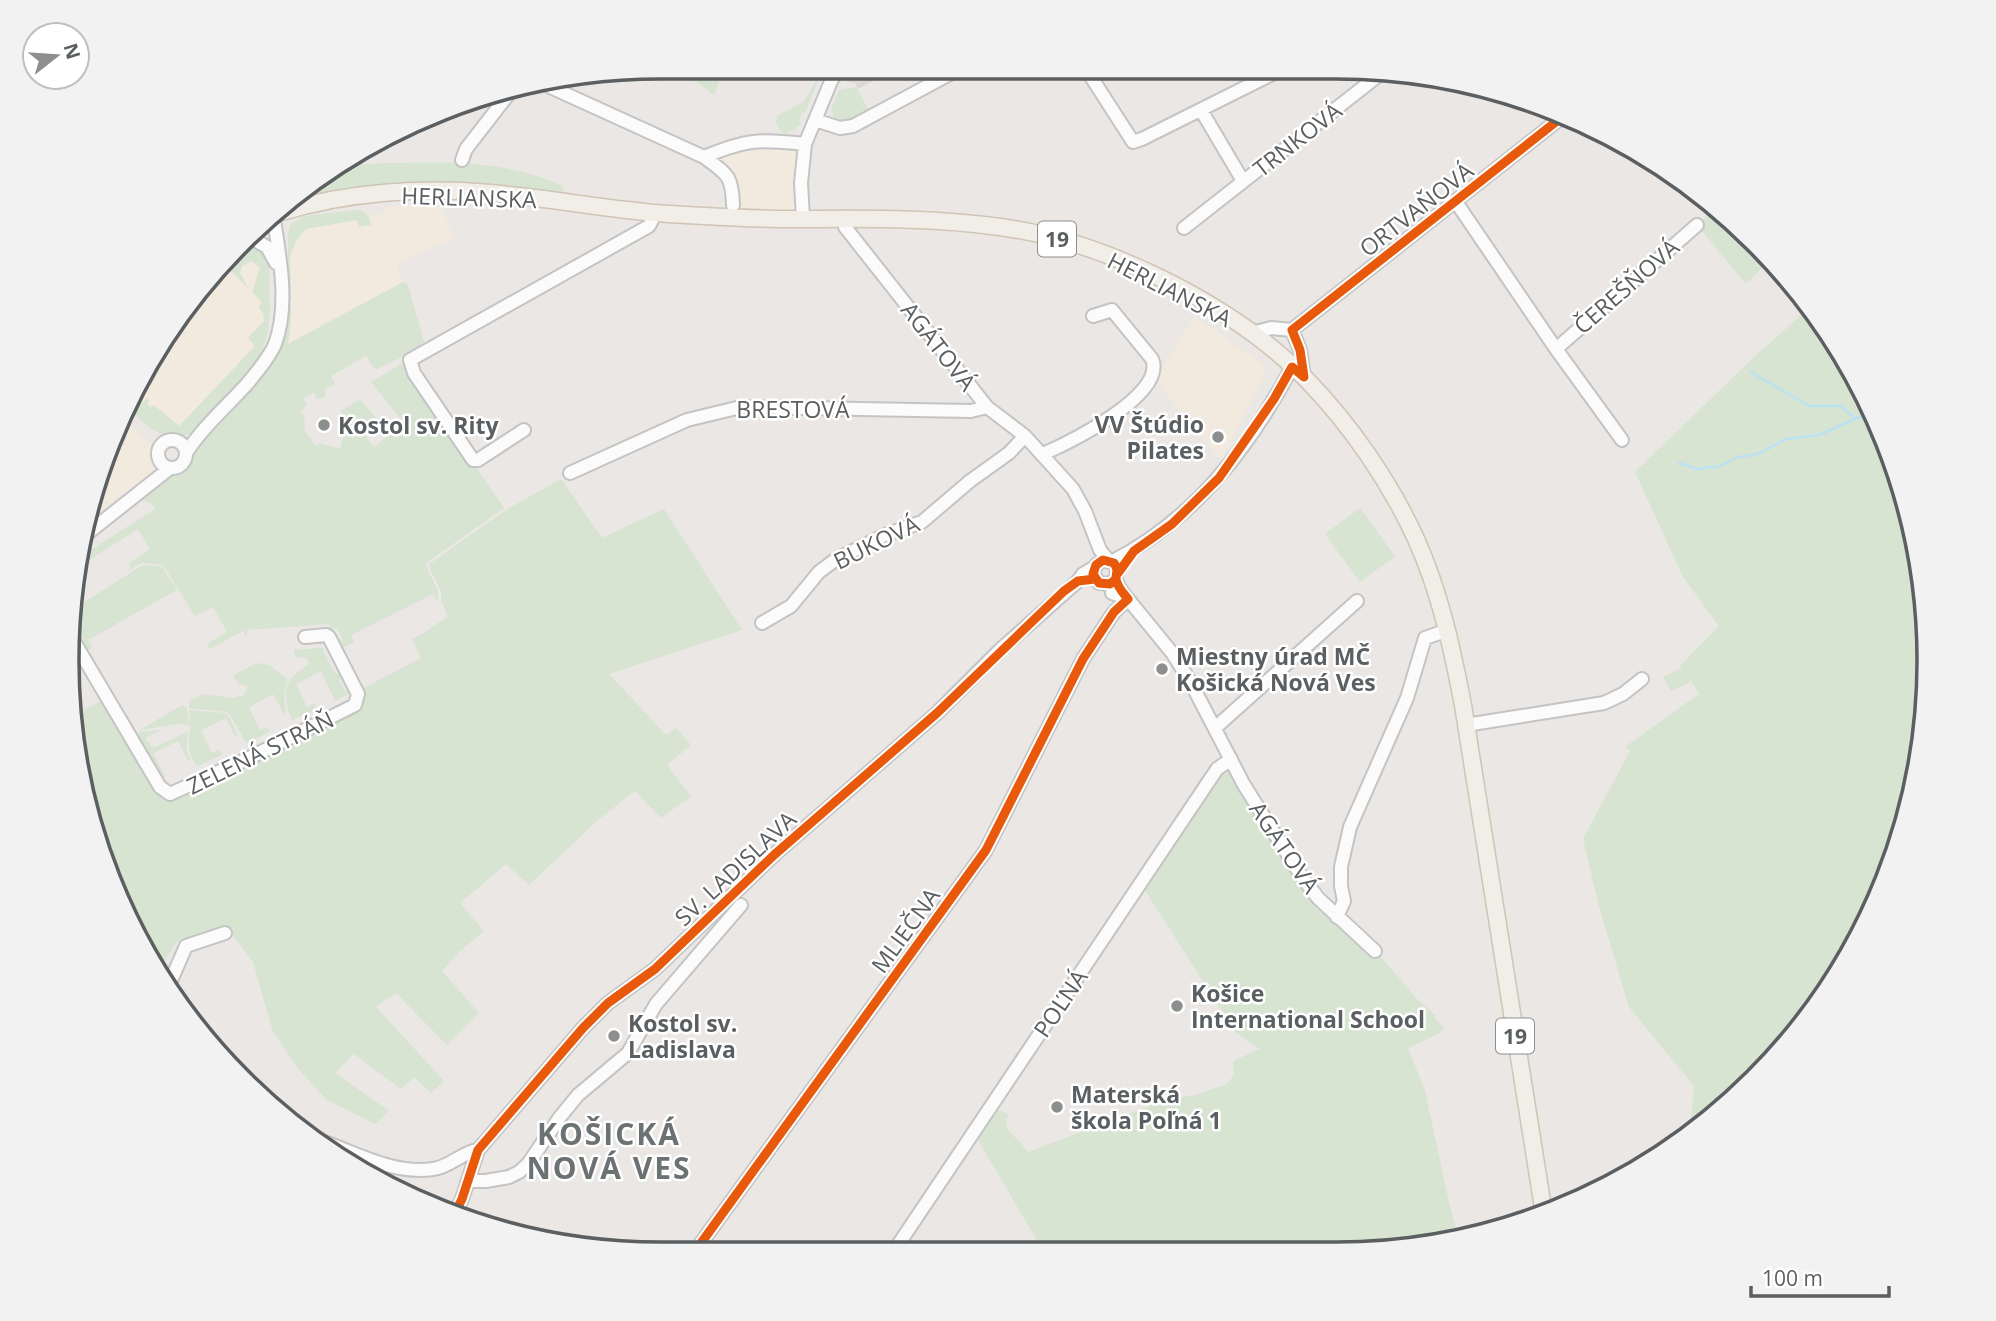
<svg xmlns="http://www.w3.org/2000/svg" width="1996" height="1321" font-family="'Open Sans',sans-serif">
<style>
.commercial{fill:#f2eade}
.industrial{fill:#dbd8d6}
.green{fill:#d6e4d1}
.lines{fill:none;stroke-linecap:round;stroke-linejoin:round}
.stream{stroke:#bce1f0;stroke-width:2.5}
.minor-casing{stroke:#c4c4c4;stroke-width:16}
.major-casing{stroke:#cfc4b5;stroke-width:19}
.minor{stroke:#fcfbfb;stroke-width:12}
.major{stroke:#f1eee7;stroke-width:16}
.cycleway-casing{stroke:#fff;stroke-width:13}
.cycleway{stroke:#e8590c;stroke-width:9}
.poi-dot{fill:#8d8f8f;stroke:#fff;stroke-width:2.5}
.labels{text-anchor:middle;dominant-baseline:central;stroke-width:5;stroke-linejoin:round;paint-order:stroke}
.shield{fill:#fff;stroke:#8c8f90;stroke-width:2}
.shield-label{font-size:21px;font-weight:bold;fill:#5b5f61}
.street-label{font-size:23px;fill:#5b5f61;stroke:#fff}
.poi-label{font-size:23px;font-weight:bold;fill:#5b5f61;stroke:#fff;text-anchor:start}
.district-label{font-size:30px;font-weight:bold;letter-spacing:2px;fill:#6c7173;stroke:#fff}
.rim{fill:none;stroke:#5b5f61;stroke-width:3.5}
</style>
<rect width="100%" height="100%" fill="#eae7e4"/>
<path class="commercial" d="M805,144L803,219L733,218L732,185L704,157L731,146Z
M440,203L454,238L397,263L403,282L288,345L291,319L290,255L303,231L312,225L328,221L382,214L386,207Z
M248,243L269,263L268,333L179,435L153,423L130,401L189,299Z
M1195,316L1265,366V374L1221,460L1155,380Z
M122,416L151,446L155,461L154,470L135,489L122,494L100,511L91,523L112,434Z"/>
<path class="industrial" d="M851,68H897L858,89L855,83L845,81Z"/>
<path class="green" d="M677,67H725L714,95Z
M821,72L805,113L802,112L799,120L801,123L794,130L788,131L787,134L781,132L776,123L777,116L804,102Z
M856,87L870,112C857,119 848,125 834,118L831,110L839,90Z
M355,155L358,164C427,163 498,156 562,186L564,190L560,194L463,183L387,186L300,195L330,167Z
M1717,207L1727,214L1770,260L1746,284L1697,225Z
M355,210C365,210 370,216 371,225L359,227L357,220L306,229L296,241L290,255L291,319L288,344L403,282L408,285L425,346L377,369L373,367L366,356L331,376L335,384L325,389V397L317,399L314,392L303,398L307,404L300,413L304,415L305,431L316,446L318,443L340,449L345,428L359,429L374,447L404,423L371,382L404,362L504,508L425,564L438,591V603L433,594L351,635L354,642L345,647L337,644L343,640L337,628L330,631L329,624L247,630V637L243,631L210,649L207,644L227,632L213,607L195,616L163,565L142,563L127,571L131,567L129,563L150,549L138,529L81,565L83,555L155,509L151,503L141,500L166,476L185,466L190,453L285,331L288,312V233L291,224L304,216Z
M248,243L261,248L269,263L270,311L268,333L259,360L195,431C171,447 150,429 133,413L147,398L149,401L147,404L151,407L154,405L179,426L255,346L248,338L264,321L263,313L259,307L262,302L252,292L260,268L252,261L242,266L240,273L249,289L225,265Z
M1810,303L1868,398L1909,507L1928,622L1924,738L1898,852L1850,958L1782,1052L1690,1136L1694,1086L1629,1007L1599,906L1583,839L1630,751L1625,747L1699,694L1687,675L1690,682L1671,691L1663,677L1681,668L1680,666L1719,626L1683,577L1635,472L1752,359L1798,318Z
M360,399L380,423L373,429L347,426L341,411Z
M561,479L602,538L664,509L742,630L609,674L666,735L676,728L691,745L667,765L691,796L661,818L635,791L599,819L529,885L506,864L460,903L484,931L460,951L442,971L479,1013L447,1045L396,993L376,1007L444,1081L431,1093L414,1077L401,1089L354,1054L335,1073L389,1111L375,1124L327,1100L300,1071L273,1032L253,962L230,931L222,928L177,942L157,971L146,958L87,814L76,707L86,709L99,702L100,697L159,792L354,711L360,690L421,658L412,639C425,634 435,624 448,617L441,600V591L428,565L506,510Z
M1360,508L1395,556L1360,582L1325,534Z
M143,565L162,567L177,590L88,640L92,648L86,650L70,623L82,615L78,606Z
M322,648L335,673L344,674V677L339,680L345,691L350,689L352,692L335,701L321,671L296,684L307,707L315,703L317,709L292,720C287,709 282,689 291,679C296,672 304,669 309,663L306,658L295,657L294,650Z
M256,663L269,665L287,679L284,699L286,712L284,714L273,694L249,707L260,730L267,727L270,732L246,743L231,716L227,712L189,708V701L204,694L232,698L244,695L248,687L239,684L233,676Z
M182,705L186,707L190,725L176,724L140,730Z
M189,710L225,713L229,717L237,734L236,738L226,718L201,730L212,753L219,750L222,755L198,766C182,750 193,732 189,710Z
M161,730L145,738L151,746L155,747L188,732L186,749L190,759L188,761L178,741L153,753L165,776L162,778L137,735L139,732Z
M1231,759L1302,877L1381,957L1418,1000L1436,1016L1434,1017L1444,1028L1438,1034L1408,1048L1425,1091L1450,1207L1459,1239L1374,1253L1044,1252L978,1140L998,1110L1008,1114L1006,1126C1012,1136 1021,1142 1028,1152L1165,1100L1195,1095L1227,1084L1234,1075L1233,1061L1260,1049L1236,1033L1141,884Z"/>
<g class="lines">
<path class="stream" d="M1751,372L1809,406H1840L1855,418
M1679,463L1697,469L1720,466L1738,457L1758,454L1786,439L1819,435L1873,411"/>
<g class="minor-casing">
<path id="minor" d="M1086,69L1133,142L1142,139L1278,71
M546,85L704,157C728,175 732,175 733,205
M1201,110L1243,181
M815,120L840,128L853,126L959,69
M704,157C747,139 759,139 805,144
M462,160L466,149L511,91
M1456,202L1556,349L1622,440
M803,219L801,183L805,144L832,79L840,68
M845,227L987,407L1025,436L1073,489L1085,511L1100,550L1109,561
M1184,228L1384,71
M253,239L267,247L276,263
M1292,330L1300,350L1304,377
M1252,333L1271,328L1292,330L1562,117
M1556,349L1697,225
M524,430L478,460H473L414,373L410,360L649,226L656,213
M158 454a14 14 0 1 1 28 0a14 14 0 1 1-28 0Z
M186,453C203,427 226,407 247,384C257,372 269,358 275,344C289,307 280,258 274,220
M1043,454C1068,443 1167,395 1152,359L1112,310L1093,316
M570,473L687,420L741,407L971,411L987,407
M88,533L170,468
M1111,562C1194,520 1250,447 1292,367
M1112,593L1128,599L1173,654L1191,683L1244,785L1302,877L1318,898L1375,951
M762,623L791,606L819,572L835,560L885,535L922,522L970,481L1009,453L1025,436
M69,633L160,787L170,794L249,758L355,705L358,694L329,637L326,635L305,637
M1466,725L1604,703L1623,694L1642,679
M1215,728L1357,601
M1337,917L1344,901L1341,886V867L1350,827L1407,698L1425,638L1448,630
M169,985L186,946L225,933
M318,1140C356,1152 392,1175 433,1169C450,1167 462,1152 478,1150
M468,1181H486L509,1177L519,1172L528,1164L560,1117L578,1095L628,1053L656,1004L741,905
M456,1211L462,1199L478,1150L583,1028L608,1003L655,969L774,855L937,713L1001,649L1078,581L1083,574L1095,567
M696,1250L986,850L1083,659L1114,612L1128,599C1124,594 1117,587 1116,579C1116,572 1119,571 1114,563L1103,560L1096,565L1093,574L1099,583L1110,584L1116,579
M894,1251L1217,769L1231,759"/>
</g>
<g class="major-casing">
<path id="major" d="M282,212C347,192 423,187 490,193C550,198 609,210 669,214C710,216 750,219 791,219C861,219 931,217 1000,227C1105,241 1232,304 1306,379C1350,424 1390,482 1416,539C1440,592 1452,648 1463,705L1544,1214"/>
</g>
<use href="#minor" class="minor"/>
<use href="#major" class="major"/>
<g class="cycleway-casing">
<path id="cycleway" d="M1304,377L1300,350L1292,330L1562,117
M1118,573L1134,551L1172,524L1219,478L1274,399L1292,367L1304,377
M456,1211L462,1199L478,1150L583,1028L608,1003L655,969L774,855L937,713L1064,591L1078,581L1095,579
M696,1250L986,850L1083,659L1114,612L1128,599C1124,594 1117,587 1116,579C1116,572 1119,571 1114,563L1103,560L1096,565L1093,574L1099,583L1110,584L1116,579"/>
</g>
<use href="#cycleway" class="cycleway"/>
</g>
<g class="poi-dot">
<circle cx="324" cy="425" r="7"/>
<circle cx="1218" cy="437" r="7"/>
<circle cx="1162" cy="669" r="7"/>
<circle cx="1177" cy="1006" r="7"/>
<circle cx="614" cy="1036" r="7"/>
<circle cx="1057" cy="1107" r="7"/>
</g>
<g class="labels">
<g class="shield">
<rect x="1038" y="221.5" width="38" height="35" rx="5"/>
<rect x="1496" y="1018.5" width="38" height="35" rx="5"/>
</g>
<g class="shield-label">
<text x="1057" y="239">19</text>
<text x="1515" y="1036">19</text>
</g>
<g class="street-label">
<text transform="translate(1297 139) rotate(-38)">TRNKOVÁ</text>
<text transform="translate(469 197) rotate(2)">HERLIANSKA</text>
<text transform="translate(1416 209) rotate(-38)">ORTVAŇOVÁ</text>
<text transform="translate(1626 286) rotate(-41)">ČEREŠŇOVÁ</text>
<text transform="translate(1170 289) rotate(27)">HERLIANSKA</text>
<text transform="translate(939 346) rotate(52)">AGÁTOVÁ</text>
<text x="793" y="409">BRESTOVÁ</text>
<text transform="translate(876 542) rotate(-26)">BUKOVÁ</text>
<text transform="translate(260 752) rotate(-26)">ZELENÁ STRÁŇ</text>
<text transform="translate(1285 847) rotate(56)">AGÁTOVÁ</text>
<text transform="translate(735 868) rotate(-43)">SV. LADISLAVA</text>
<text transform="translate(905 930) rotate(-54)">MLIEČNA</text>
<text transform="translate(1060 1003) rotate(-56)">POĽNÁ</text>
</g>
<g class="poi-label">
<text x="1204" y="424" text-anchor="end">VV Štúdio<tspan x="1204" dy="26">Pilates</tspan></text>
<text x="338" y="425">Kostol sv. Rity</text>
<text x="1176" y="656">Miestny úrad MČ<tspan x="1176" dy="26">Košická Nová Ves</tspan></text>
<text x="1191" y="993">Košice<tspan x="1191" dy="26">International School</tspan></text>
<text x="628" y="1023">Kostol sv.<tspan x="628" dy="26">Ladislava</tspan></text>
<text x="1071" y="1094">Materská<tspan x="1071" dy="26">škola Poľná 1</tspan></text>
</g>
<g class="district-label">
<text x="609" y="1133">KOŠICKÁ<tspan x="609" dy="34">NOVÁ VES</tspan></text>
</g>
</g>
<path d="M0 0H1996V1321H0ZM660 79H1336A581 581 0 0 1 1917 660V661A581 581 0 0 1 1336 1242H660A581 581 0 0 1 79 661V660A581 581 0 0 1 660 79Z" fill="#f2f2f2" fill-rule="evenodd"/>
<path class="rim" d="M660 79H1336A581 581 0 0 1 1917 660V661A581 581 0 0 1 1336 1242H660A581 581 0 0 1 79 661V660A581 581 0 0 1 660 79Z"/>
<g transform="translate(56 56) rotate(73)"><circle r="33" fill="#ffffff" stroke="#bdbfc0" stroke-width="2"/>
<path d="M0-5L12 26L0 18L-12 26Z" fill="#8d8f8f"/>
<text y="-10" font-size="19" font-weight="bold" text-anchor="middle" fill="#5b5f61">N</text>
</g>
<path d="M1751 1286v10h138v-10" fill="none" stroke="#5b5f61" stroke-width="3.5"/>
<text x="1762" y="1286" font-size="21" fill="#5b5f61" stroke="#ffffff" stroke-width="5" paint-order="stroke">100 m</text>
</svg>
